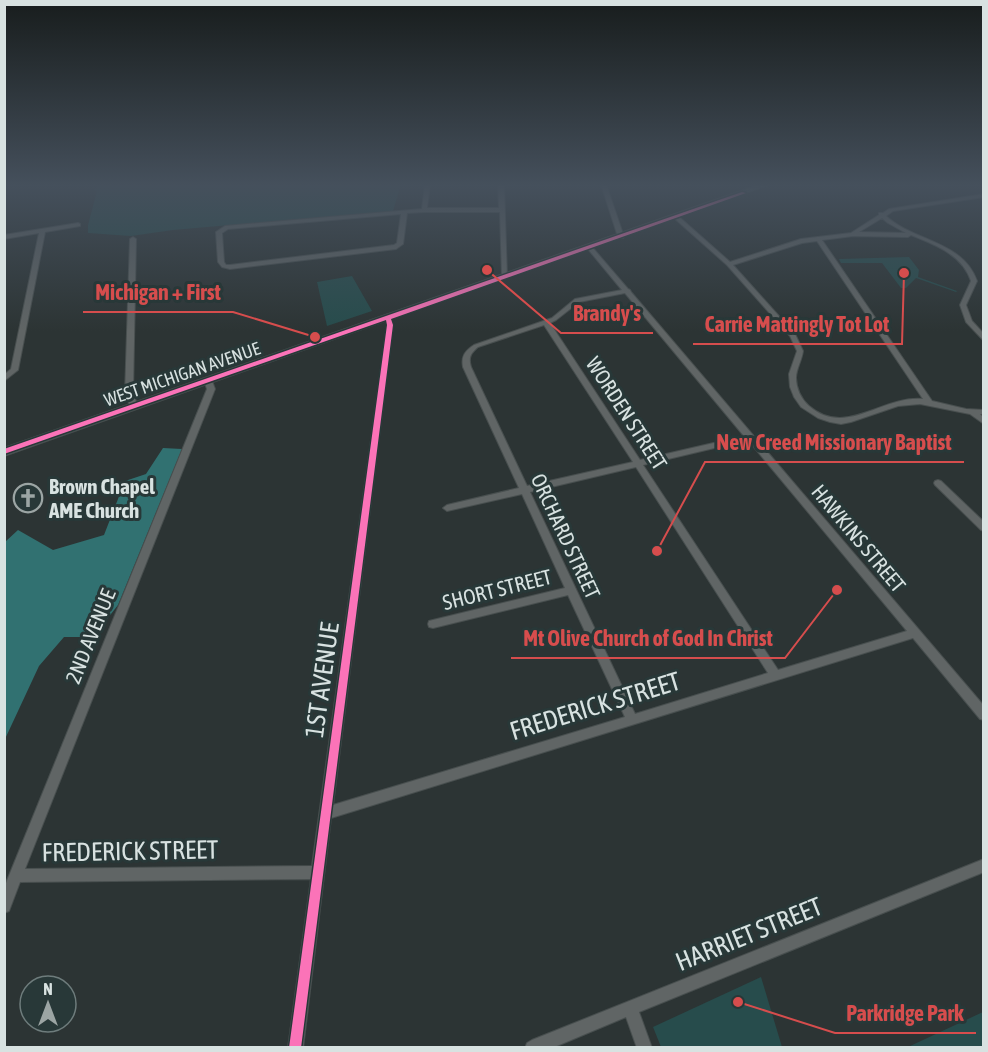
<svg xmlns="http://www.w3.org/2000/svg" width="988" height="1052" font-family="'Asap Condensed',sans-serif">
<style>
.green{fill:#274c4c}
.forest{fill:#317171}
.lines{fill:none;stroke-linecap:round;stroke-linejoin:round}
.minor-casing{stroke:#484f4f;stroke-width:2}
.major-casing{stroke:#484f4f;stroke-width:2}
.minor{fill:#606565;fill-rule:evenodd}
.major{fill:#596666;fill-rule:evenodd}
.cycleway-casing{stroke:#283838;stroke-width:3}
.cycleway{fill:#fb73b8;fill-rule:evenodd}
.labels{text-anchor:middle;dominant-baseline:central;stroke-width:6;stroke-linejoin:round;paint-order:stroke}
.far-street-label{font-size:18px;fill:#d8e2e1;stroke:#283838}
.street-label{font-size:21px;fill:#d8e2e1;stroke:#283838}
.poi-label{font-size:21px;font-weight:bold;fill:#d8e2e1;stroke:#283838;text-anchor:start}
.near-street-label{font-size:26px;fill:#d8e2e1;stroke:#283838}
.leader{fill:none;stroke:#d64d4d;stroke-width:2}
.callout-dot{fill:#d64d4d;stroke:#283838;stroke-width:2}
.callout-label{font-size:22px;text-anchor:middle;font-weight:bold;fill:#d64d4d;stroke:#283838;stroke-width:6;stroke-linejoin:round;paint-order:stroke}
</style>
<rect width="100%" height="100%" fill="#2c3434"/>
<path class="green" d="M100,184H401L393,211L173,230L131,236L88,233V225L97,191L93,190Z
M909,257L919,270L918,277L957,291L956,292L916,278L906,288H901L882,263H841L839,259Z
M352,276L372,311L327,326L317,282Z
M761,977L782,1047H661L653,1027Z
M983,1012V1047H908Z"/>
<path class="forest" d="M163,448L182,449L118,605L93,637H64L39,666L5,739V542L18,530L53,550L104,535L125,481L146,474Z"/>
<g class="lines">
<g class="minor-casing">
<path id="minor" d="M425,184H430L427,208H499L498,184H504L507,278L502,277L500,212H424L407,213L403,244L396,249L230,269L222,267L218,262L216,232L225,226L422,209ZM401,214L397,243L394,245L230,265H226L224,262L222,233L228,229Z
M601,184H606L624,237L623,238L618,237Z
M984,194V197L893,211L886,216C914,242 962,240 977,281L966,305L972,321L984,334V341L966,322L960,305L971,281C962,254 935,245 911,235L908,237L853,236L822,240L932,401L966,409L984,410V414H980L984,418V424L970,414L920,404L898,406L851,422L841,424L830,422L818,418L801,407L794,397L790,387L789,374L797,351L790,336L727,265L673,217L678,216L730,262L801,239L851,233L879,215V213H883L889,209ZM882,218L888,223L906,233L859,232ZM817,241L923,399C882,395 846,438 809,406C801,399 796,388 796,378C796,369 802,360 803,351L795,334L733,265L802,243Z
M78,223L80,224V226L45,232L18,370L4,381V375L11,369L39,233L4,239V235Z
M133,237L136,239L133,394L138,406L134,408L130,406L125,394L130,239Z
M588,247H592L628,289L630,290L631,292L984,706V720L980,719L913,638L331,818L303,1048H288L311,879L20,882L9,911L4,913V888L207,389L204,381L208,379L212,381L215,389L25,869L312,866L387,325L386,317H390L393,325L333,805L625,717L568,595L433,628L429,627L428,624L429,621L433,620L565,588L522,494L447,511L443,508L447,505L519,488L463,367C461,356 465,351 474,345L552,318L575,299L622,290L588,249ZM625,293L744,436L640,460L550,323L556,320L579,302ZM544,325L633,462L527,486L471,367C468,357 471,353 478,347ZM748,440L907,631L778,670L643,465ZM636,467L768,673L635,714L530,492Z
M938,480L941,481L984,522V531L981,530L935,485L934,483L935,481Z
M984,859V872L639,1012L652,1048H637L626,1017L552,1048H525L527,1043L532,1040Z"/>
</g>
<g class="major-casing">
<path id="major" d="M761,184H771L4,456V448Z"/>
</g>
<use href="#minor" class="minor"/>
<use href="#major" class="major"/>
<g class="cycleway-casing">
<path id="cycleway" d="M742,192L746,193L391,319L393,325L301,1048H289L387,325L386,320L4,454V449Z"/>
</g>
<use href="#cycleway" class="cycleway"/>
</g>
<linearGradient id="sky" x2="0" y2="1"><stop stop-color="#181d1d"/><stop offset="0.56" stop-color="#45505c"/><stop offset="1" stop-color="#45505c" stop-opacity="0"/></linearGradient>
<rect width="988" height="331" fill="url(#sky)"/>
<defs>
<g id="church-ring" transform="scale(1.5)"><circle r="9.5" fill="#283838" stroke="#9ca5a4" stroke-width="1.5"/><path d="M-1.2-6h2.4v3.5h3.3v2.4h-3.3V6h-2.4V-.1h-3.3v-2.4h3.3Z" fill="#9ca5a4"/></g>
</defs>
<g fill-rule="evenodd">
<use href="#church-ring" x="28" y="498"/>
</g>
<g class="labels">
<g class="far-street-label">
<text transform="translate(182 374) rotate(-19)">WEST MICHIGAN AVENUE</text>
</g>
<g class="street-label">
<text transform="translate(627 413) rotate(57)">WORDEN STREET</text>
<text transform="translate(566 536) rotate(65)">ORCHARD STREET</text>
<text transform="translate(859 538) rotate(50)">HAWKINS STREET</text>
<text transform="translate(497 589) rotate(-14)">SHORT STREET</text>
<text transform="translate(90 636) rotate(-68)">2ND AVENUE</text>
</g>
<g class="poi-label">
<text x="49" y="486">Brown Chapel<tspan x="49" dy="24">AME Church</tspan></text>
</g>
<g class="near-street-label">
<text transform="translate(322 680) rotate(-82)">1ST AVENUE</text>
<text transform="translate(595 706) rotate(-17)">FREDERICK STREET</text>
<text transform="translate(130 851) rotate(-1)">FREDERICK STREET</text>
<text transform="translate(749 934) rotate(-22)">HARRIET STREET</text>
</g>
</g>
<path class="leader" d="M315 337L233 312H83M487 270L561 333H653M904 273L902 344H693M657 551L705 462H964M837 590L785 658H511M738 1002L835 1033H976"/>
<g class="callout-dot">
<circle cx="315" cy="337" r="6"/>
<circle cx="487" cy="270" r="6"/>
<circle cx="904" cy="273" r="6"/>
<circle cx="657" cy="551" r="6"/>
<circle cx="837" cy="590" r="6"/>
<circle cx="738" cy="1002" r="6"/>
</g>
<g class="callout-label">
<text x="158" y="300">Michigan + First</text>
<text x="607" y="321">Brandy's</text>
<text x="797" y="332">Carrie Mattingly Tot Lot</text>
<text x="834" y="450">New Creed Missionary Baptist</text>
<text x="648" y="646">Mt Olive Church of God In Christ</text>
<text x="905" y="1021">Parkridge Park</text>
</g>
<rect width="988" height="1052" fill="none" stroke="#d8e2e1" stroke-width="12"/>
<g transform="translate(48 1004)"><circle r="28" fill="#283838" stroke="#6e7c7c" stroke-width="1.5"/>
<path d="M0-4.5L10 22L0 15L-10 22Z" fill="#9ca5a4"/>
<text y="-9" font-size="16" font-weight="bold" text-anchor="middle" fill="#d8e2e1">N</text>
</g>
</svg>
